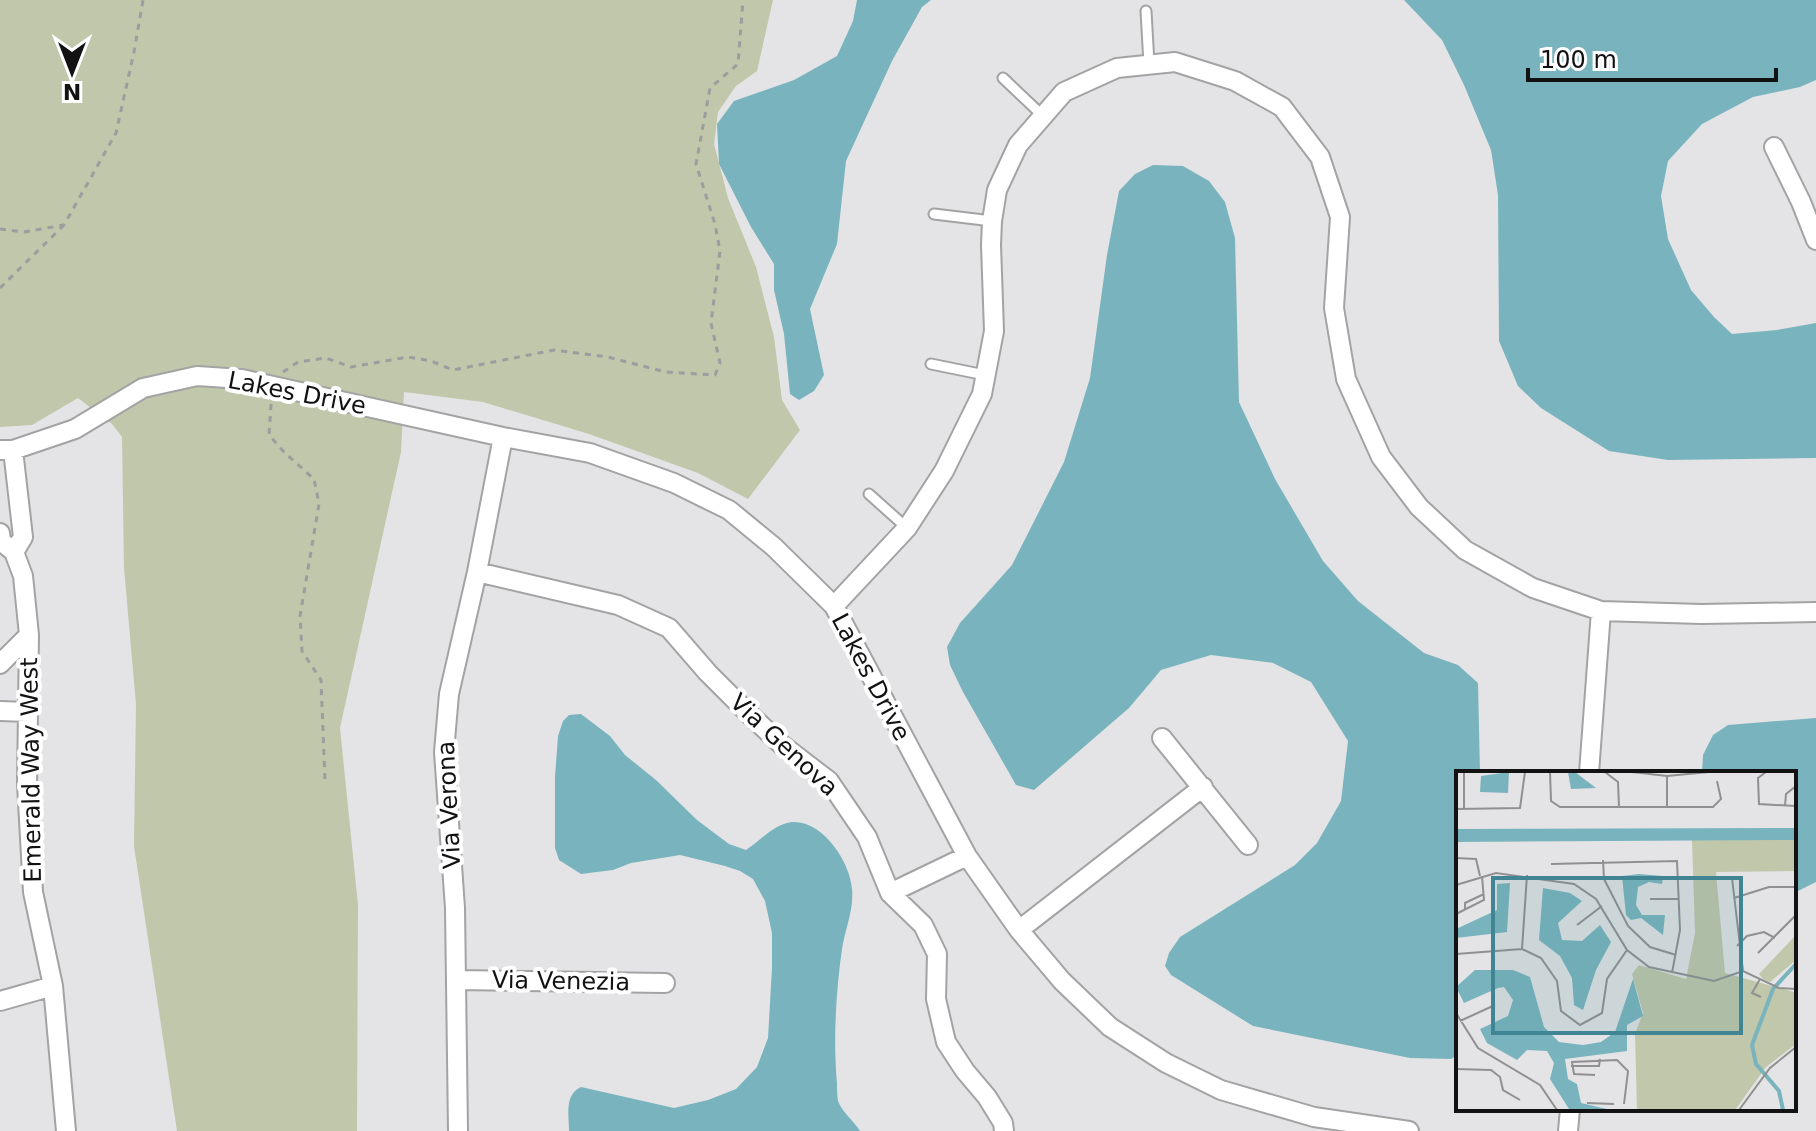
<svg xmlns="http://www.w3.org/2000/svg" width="1816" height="1131" font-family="'DejaVu Sans',sans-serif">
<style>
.green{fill:#c1c7aa}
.water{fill:#79b4be}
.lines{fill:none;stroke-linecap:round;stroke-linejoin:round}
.service-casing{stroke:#a3a3a4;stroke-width:13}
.minor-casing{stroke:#a3a3a4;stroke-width:22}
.path{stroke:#9d9d9f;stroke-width:3;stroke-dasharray:6 6;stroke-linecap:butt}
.service{stroke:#fff;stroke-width:9}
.minor{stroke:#fff;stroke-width:18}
.labels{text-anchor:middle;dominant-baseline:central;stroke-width:8;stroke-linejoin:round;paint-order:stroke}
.street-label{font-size:24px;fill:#121212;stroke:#fff}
.inset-river{fill:none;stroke:#79b4be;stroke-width:4}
.inset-road{fill:none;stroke:#909091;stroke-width:2}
.view{fill:#418594;fill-opacity:0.15;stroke:#418594;stroke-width:4}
.inset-edge{fill:none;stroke:#121212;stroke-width:4}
</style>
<rect width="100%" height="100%" fill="#e4e4e6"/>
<path class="green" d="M0,0H773L757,71L736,86L718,112L714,144L728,198L756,267L774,337L782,400L800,430L748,499L698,473L589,434L483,402L404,392L401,452L340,728L358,905L357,1131H177L134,846L136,704L124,568L122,437L112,424L78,398L32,425L0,427Z"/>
<path class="water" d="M857,0H931L922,7L892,61L846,161L837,244L810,309L824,375L814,391L799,400L790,394L784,334L774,290V264L751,227L719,164L717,124L734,101L794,80L837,56L853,21Z
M1404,0H1816V80L1800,87L1753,97L1702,124L1668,161L1661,196L1668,239L1691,290L1714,317L1732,334L1777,330L1816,323V458L1668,460L1609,451L1541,408L1518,386L1499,341L1498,195L1491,150L1464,85L1442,40Z
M1153,165L1183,166L1209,181L1225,202L1235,238L1239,402L1275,479L1323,561L1358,601L1424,653L1458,665L1478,683L1480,773H1458V1055L1451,1059L1410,1058L1253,1026L1171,975L1165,966L1169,953L1180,937L1295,865L1317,843L1341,801L1348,741L1311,682L1273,663L1211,655L1161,670L1129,708L1034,790L1016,785L963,692L950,665L947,647L960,623L1012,565L1064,462L1090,378L1107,255L1119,191L1135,174Z
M581,714L610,736L625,755L656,780L697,820L729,844L746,850C760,841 774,824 792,822C823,820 850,862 852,889C854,910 845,929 842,949C836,991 833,1041 837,1083C837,1088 837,1096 838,1101C842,1112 854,1121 860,1131H569C569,1115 564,1095 581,1087L674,1108L708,1100L736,1089L757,1067L768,1038L772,968V933L765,901L753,879L740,871L725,866L680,855L631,863L613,870L581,874L559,860L555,848V777L558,736L563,721L569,715Z
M1816,718V882L1794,893V773H1702L1703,755L1713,735L1728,725Z"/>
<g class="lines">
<g class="service-casing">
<path id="service" d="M1146,11L1149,64
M1003,78L1043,116
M934,214L992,221
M931,364L985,375
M869,494L907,528"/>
</g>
<g class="minor-casing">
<path id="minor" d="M1774,147L1801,202L1816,240
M0,450H13L75,429L143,388L197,376L242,379L503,437L590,453L674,483L729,510L774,547L834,606L967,856L1019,930L1062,981L1110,1027L1166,1063L1221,1090L1314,1117L1409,1131
M13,450L23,537L14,552
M0,533L1,541L14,552L23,576L29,635L27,784L33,892L53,986L66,1131
M477,572L618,605L669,628L708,673L746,711L782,745L829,781L867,837L890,893L923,925L937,954L936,999L946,1042L965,1071L987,1097L1003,1123L1004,1131
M834,606L907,528L944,471L982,394L994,331L991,245L992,221L997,190L1018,145L1064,92L1117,68L1175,62L1235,81L1282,107L1320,157L1340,217L1334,308L1346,379L1381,457L1419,507L1465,550L1533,588L1601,611L1701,614L1816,612
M0,664L29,635
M0,711L28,712
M1162,738L1248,845
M1589,773L1601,611
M890,893L967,856
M1019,930L1203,787
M457,980L665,983
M0,1001L53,986
M458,1131L455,908L444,752L449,694L477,572L503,437
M1568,1131L1570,1109"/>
</g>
<path class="path" d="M0,229L24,232L64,225L116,133L134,52L143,0
M0,288L64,225
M283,372L298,362L326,358L351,367L408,357L431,361L453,370L554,350L608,357L666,372L715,375L720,363L711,323L720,251L715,224L696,164L710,88L738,64L743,0
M271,404L269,435L285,453L314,479L319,504L300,616L302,651L321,680L325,781"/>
<use href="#service" class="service"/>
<use href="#minor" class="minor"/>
</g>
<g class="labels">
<g class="street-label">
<text transform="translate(297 393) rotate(11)">Lakes Drive</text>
<text transform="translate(871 677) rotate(62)">Lakes Drive</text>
<text transform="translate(784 745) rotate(43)">Via Genova</text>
<text transform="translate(31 770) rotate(-91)">Emerald Way West</text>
<text transform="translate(449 805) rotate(-93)">Via Verona</text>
<text transform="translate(561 981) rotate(1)">Via Venezia</text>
</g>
</g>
<g transform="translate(1456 771)">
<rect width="340" height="340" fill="#e4e4e6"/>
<path d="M236,69H340V100L260,101L269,202L338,221L340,273L310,296L279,339H181L179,263L187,242L176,203L183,194L230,208L239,162ZM340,164V189L314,211L307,208L303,203Z" fill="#c1c7aa"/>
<path d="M53,1L52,22L24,21L25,5ZM112,1H119L140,17L115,18ZM340,57V69L0,71V58ZM183,103L207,105L206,113L193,111L182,116L180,134L186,144H209L207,164L185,147L175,149L170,144L166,105ZM54,112L51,161L0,167V158L41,139V113ZM87,117L114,122L126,130L102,152L106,169L126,170L144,154L155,171L140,199L127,239L118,234L116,207L104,185L83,169ZM19,199H57L74,206L88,256L103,271L127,274L145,271L159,261L177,208L187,245L171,254V280L109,288L112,308L121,313L125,332L155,339L113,338L94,308L98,292L91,280L71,279L61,289L31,272L24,258L52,245L57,229L48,216L42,217L8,232L0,216Z" fill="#79b4be"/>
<path class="inset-river" d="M327,339L323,320L300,293L296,274L317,218L340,193"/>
<path class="inset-road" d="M8,1V38M94,1L95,30L104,36H257L265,28L261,10M149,1L162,11L163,36M176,1L211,5L253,1M310,1L302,7L303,33L340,35M329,35L330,23L340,15M211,36V5M0,38L64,37L69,1M0,87L20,88L24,105M147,89L148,108L172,155L194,176L220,184M95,93L221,90L224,159L216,202M276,107L287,200M0,114L40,102L118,113L140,128L171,179L193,196L258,210L287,200L323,217L340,218M278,127L313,116H340M194,128H223M9,139V132L28,123M0,143L28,129L26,105M121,154L146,135M281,175L291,165L308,161L319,167M66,178L71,104M302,182L340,144M0,183L66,178L85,187L101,210L105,240L124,254L146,242L151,208L171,179M304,208L296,222L305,226M0,242L22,277L84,314L101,339M4,250L39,234M115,295H143L144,288M0,298L35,299L44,306L47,319L64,329M139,304L118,303L116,291L161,289L172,300L168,333M131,332L158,333M283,339L314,297L340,276"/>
<path class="view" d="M37,107H285V262H37Z"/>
<rect width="340" height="340" class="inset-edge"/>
</g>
<g transform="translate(72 72) rotate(180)" stroke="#ffffff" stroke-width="6" paint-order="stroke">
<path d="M0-6L14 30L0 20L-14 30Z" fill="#121212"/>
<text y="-12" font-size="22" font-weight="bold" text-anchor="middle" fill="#121212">N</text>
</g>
<path d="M1528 68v12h248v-12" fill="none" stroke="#121212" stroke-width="4"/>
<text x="1540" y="68" font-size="24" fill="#121212" stroke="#ffffff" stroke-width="6" paint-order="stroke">100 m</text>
</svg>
